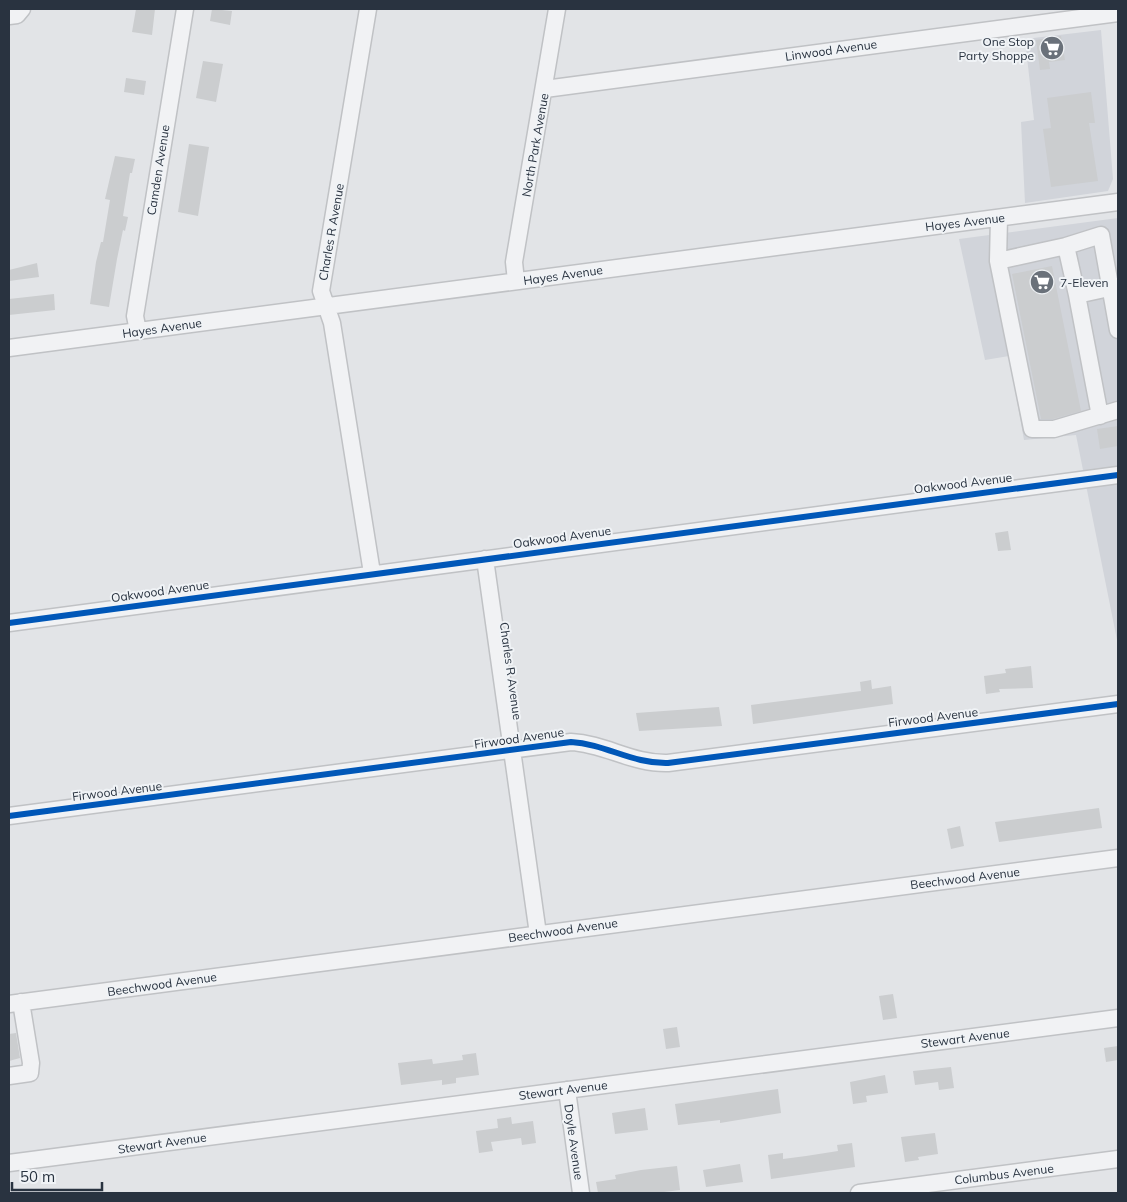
<svg xmlns="http://www.w3.org/2000/svg" width="1127" height="1202" font-family="Mulish,sans-serif">
<style>
.built{fill:#d1d4da}
.building{fill:#cbcdcf}
.lines{fill:none;stroke-linecap:round;stroke-linejoin:round}
.minor-casing{stroke:#c0c2c5;stroke-width:19}
.minor{stroke:#f1f2f4;stroke-width:16}
.cycleway-casing{stroke:#f0f3f6;stroke-width:9}
.cycleway{stroke:#0057b8;stroke-width:6}
.labels{text-anchor:middle;dominant-baseline:central;stroke-width:4;stroke-linejoin:round;paint-order:stroke}
.poi-label{font-size:12px;fill:#293340;stroke:#f0f3f6;text-anchor:end}
.street-label{font-size:12px;fill:#293340;stroke:#f0f3f6}
</style>
<rect width="100%" height="100%" fill="#e2e4e7"/>
<path class="built" d="M1101,30L1113,179L1108,191L1025,203L1021,122L1034,120L1025,39Z
M1118,218V645L1076,435L1024,440L1009,356L985,360L959,239Z"/>
<path class="building" d="M136,9H155L152,35L132,32Z
M212,9L232,11L230,25L210,21Z
M1061,36L1065,60L1049,62L1050,69L1040,70L1036,40Z
M203,61L223,64L216,102L196,98Z
M126,78L146,81L144,95L124,92Z
M1091,92L1095,123H1089L1098,181L1051,187L1043,129L1051,128L1047,98Z
M189,144L209,147L198,216L178,212Z
M115,156L135,159L132,173H130L123,216L128,217L125,231L123,230L117,259L109,307L90,304L96,262L101,242H103L110,200L105,199Z
M37,263L39,277L9,281V270Z
M1052,266L1081,411L1053,419H1041L1012,274Z
M54,294L55,310L9,315V299Z
M1118,426V446L1100,449L1097,429Z
M1008,531L1011,550L998,551L995,533Z
M1031,666L1033,688L999,689L1000,692L986,694L984,676L1006,673L1005,669Z
M871,680L872,689L891,686L893,704L753,724L751,705L861,691L860,682Z
M719,707L722,726L639,731L636,713Z
M1099,808L1102,828L999,842L995,822Z
M960,826L964,846L951,849L947,829Z
M893,994L897,1018L883,1020L879,996Z
M677,1027L680,1047L666,1049L663,1029Z
M16,1033L20,1058L9,1061V1034Z
M1118,1046V1060L1106,1062L1104,1048Z
M476,1053L479,1075L456,1078V1083L442,1085V1080L401,1085L398,1063L432,1059L433,1064L463,1060L462,1055Z
M951,1067L954,1088L939,1090L938,1082L915,1085L913,1071Z
M885,1075L888,1093L866,1096L867,1102L853,1104L850,1082Z
M778,1089L781,1113L720,1123V1120L678,1125L675,1104Z
M645,1108L648,1130L615,1134L612,1113Z
M511,1117L512,1124L533,1121L536,1143L522,1145L521,1138L491,1142L493,1151L479,1153L476,1131L498,1128L497,1119Z
M935,1133L938,1154L918,1157L919,1160L905,1162L901,1137Z
M852,1143L855,1167L771,1179L768,1155L783,1153V1159L806,1156L838,1151L837,1145Z
M740,1164L743,1182L706,1187L703,1170Z
M677,1166L680,1190L656,1193H598L596,1182L616,1179L615,1175L641,1170Z"/>
<g class="lines">
<g class="minor-casing">
<path id="minor" d="M368,9L321,291L332,323L372,573
M9,16L17,15L22,9
M545,89L1118,13
M1066,246L1101,235L1118,330
M998,261L999,218
M516,281L514,262L557,9
M1118,286L1077,295L1066,246L998,261L1032,429H1054L1118,410
M1077,295L1100,416
M138,331L135,316L185,9
M9,348L1118,202
M485,559L538,934
M9,623L1118,475
M9,816L571,742C606,744 632,764 668,763L1118,704
M9,1004L1118,858
M9,1076L30,1073L31,1063L21,1002
M567,1090L581,1193
M9,1163L1118,1018
M859,1193L1118,1159"/>
</g>
<use href="#minor" class="minor"/>
<g class="cycleway-casing">
<path id="cycleway" d="M9,623L1118,475
M9,816L571,742C606,744 632,764 668,763L1118,704"/>
</g>
<use href="#cycleway" class="cycleway"/>
</g>
<defs>
<g id="supermarket-disc" transform="scale(1.25)"><circle r="9.5" fill="#6a717a" stroke="#f0f3f6"/><path d="M-6-5.5h2.5l.6 2H6L4.5 2H-2.5L-4.4-4H-6ZM-1.5 3.2a1.3 1.3 0 1 0 .1 0ZM3 3.2a1.3 1.3 0 1 0 .1 0Z" fill="#fff"/></g>
</defs>
<g fill-rule="evenodd">
<use href="#supermarket-disc" x="1052" y="48"/>
<use href="#supermarket-disc" x="1042" y="282"/>
</g>
<g class="labels">
<g class="poi-label">
<text x="1034" y="41">One Stop<tspan x="1034" dy="14">Party Shoppe</tspan></text>
<text x="1060" y="282" text-anchor="start">7-Eleven</text>
</g>
<g class="street-label">
<text transform="translate(831 50) rotate(-8)">Linwood Avenue</text>
<text transform="translate(535 145) rotate(-80)">North Park Avenue</text>
<text transform="translate(158 170) rotate(-81)">Camden Avenue</text>
<text transform="translate(965 222) rotate(-7)">Hayes Avenue</text>
<text transform="translate(331 232) rotate(-80)">Charles R Avenue</text>
<text transform="translate(563 275) rotate(-8)">Hayes Avenue</text>
<text transform="translate(162 328) rotate(-8)">Hayes Avenue</text>
<text transform="translate(963 483) rotate(-7)">Oakwood Avenue</text>
<text transform="translate(562 537) rotate(-8)">Oakwood Avenue</text>
<text transform="translate(160 591) rotate(-8)">Oakwood Avenue</text>
<text transform="translate(511 671) rotate(82)">Charles R Avenue</text>
<text transform="translate(933 717) rotate(-7)">Firwood Avenue</text>
<text transform="translate(519 738) rotate(-8)">Firwood Avenue</text>
<text transform="translate(117 791) rotate(-7)">Firwood Avenue</text>
<text transform="translate(965 878) rotate(-7)">Beechwood Avenue</text>
<text transform="translate(563 930) rotate(-8)">Beechwood Avenue</text>
<text transform="translate(162 984) rotate(-8)">Beechwood Avenue</text>
<text transform="translate(965 1038) rotate(-7)">Stewart Avenue</text>
<text transform="translate(563 1090) rotate(-7)">Stewart Avenue</text>
<text transform="translate(574 1142) rotate(82)">Doyle Avenue</text>
<text transform="translate(162 1143) rotate(-8)">Stewart Avenue</text>
<text transform="translate(1004 1174) rotate(-7)">Columbus Avenue</text>
</g>
</g>
<rect width="1127" height="1202" fill="none" stroke="#293340" stroke-width="20"/>
<path d="M12 1182v8h90v-8" fill="none" stroke="#293340" stroke-width="2.5"/>
<text x="20" y="1182" font-size="15" fill="#293340" stroke="#f0f3f6" stroke-width="4" paint-order="stroke">50 m</text>
</svg>
